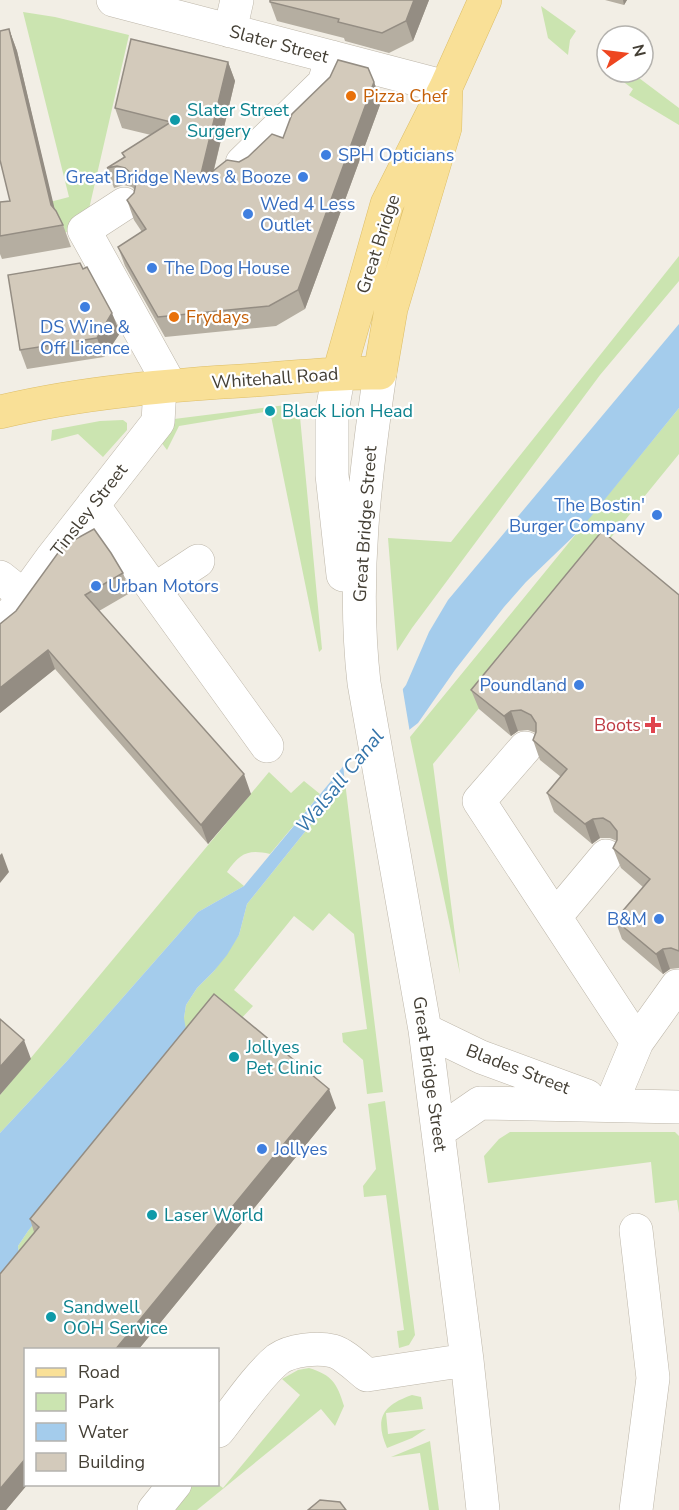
<svg xmlns="http://www.w3.org/2000/svg" width="679" height="1510" font-family="'Nunito Sans',sans-serif">
<style>
.green{fill:#cbe4b0}
.water{fill:#a4ccec}
.pier{fill:#f2eee5}
.lines{fill:none;stroke-linecap:round;stroke-linejoin:round}
.minor-casing{stroke:#bdb6a9;stroke-width:34}
.major-casing{stroke:#ddbe68;stroke-width:34}
.minor{stroke:#fff;stroke-width:33}
.major{stroke:#f9e097;stroke-width:33}
.wall{fill:#b5aea1}
.shaded-wall{fill:#948d83}
.building{fill:#d3cabb;stroke:#948d83;stroke-width:1.5}
.food-dot{fill:#e8710a;stroke:#fff;stroke-width:2}
.culture-dot{fill:#0f9aa8;stroke:#fff;stroke-width:2}
.shop-dot{fill:#3f7fe0;stroke:#fff;stroke-width:2}
.health-dot{fill:#e0444e;stroke:#fff;stroke-width:2}
.labels{text-anchor:middle;dominant-baseline:central;stroke-width:4.5;stroke-linejoin:round;paint-order:stroke}
.street-label{font-size:18px;fill:#443f35;stroke:#fff}
.food-label{font-size:18px;fill:#c56008;stroke:#fff;text-anchor:start}
.culture-label{font-size:18px;fill:#0d838f;stroke:#fff;text-anchor:start}
.shop-label{font-size:18px;fill:#366cbe;stroke:#fff;text-anchor:start}
.health-label{font-size:18px;fill:#be3a42;stroke:#fff;text-anchor:end}
.water-label{font-size:20px;font-style:italic;fill:#3474aa;stroke:#fff}
</style>
<rect width="100%" height="100%" fill="#f2eee5"/>
<path class="green" d="M541,6L576,31L570,40L568,55L548,38Z
M23,12L55,17L129,35L89,209L92,216L65,233L0,215L69,197Z
M610,72H631L679,108V125L629,95L633,89Z
M679,256V281L600,375L412,628L397,651L388,538L451,542Z
M286,405L295,409L300,417L322,649L319,652L270,411L179,426L167,450L158,438L174,419Z
M679,408V454L604,546L609,551L433,764L460,974L410,737Z
M123,420L127,423V430L103,457L78,434L51,441L52,430L100,421Z
M269,772L291,793L304,781L320,794L270,854C248,849 240,853 227,872L244,886L198,912L67,1061L0,1133V1095Z
M345,782L383,1092L367,1094L363,1060L343,1042L342,1033L367,1029L354,934L329,913L313,931L294,916L234,990L253,1006L19,1256L18,1246L28,1231L184,1018L186,1005L197,988L214,971L239,935L247,904Z
M385,1101L415,1335L409,1345L399,1348L397,1331L404,1330L386,1195L364,1197L363,1186L376,1169L368,1104Z
M510,1132H675L679,1136V1213L677,1200L655,1203L651,1162L488,1183L484,1156L499,1139Z
M309,1368C332,1375 337,1383 344,1406L335,1426L321,1409L197,1510H173L193,1485L218,1484L223,1488L300,1395L282,1379L298,1370Z
M412,1395L421,1397L423,1409L386,1413L388,1434L426,1429L412,1438L387,1448C374,1418 383,1405 412,1395Z
M430,1441L439,1510H429L420,1453L391,1457Z"/>
<path class="water" d="M679,324V408L580,530L526,582L504,607L455,670L418,723L349,777L247,904L239,935L227,955L214,971L197,988L186,1005L184,1018L186,1030L28,1231L18,1246L19,1256L0,1276V1133L67,1061L198,912L244,886L341,769L406,685L429,632L448,600Z"/>
<path class="pier" d="M402,685L410,733L351,779L345,786L343,762Z"/>
<g class="lines">
<g class="minor-casing">
<path id="minor" d="M113,0L446,87
M230,31L237,0
M242,163L324,83L332,57
M124,204L84,230L170,385
M339,373L332,411V475L343,575
M380,373C365,477 352,578 364,683L425,1030L467,1360L483,1510
M93,505L267,746
M0,577L24,596
M154,590L198,561
M0,625L6,621L51,559L158,422L160,387
M525,748L479,801L637,1042L611,1104
M555,917L606,856
M425,1030L481,1057L587,1096
M637,1042L677,986
M438,1132L480,1103L679,1107
M636,1230L653,1378L636,1510
M218,1431C234,1411 258,1375 278,1359C291,1350 317,1347 333,1351C344,1354 358,1368 367,1375L467,1360
M154,1510L175,1484"/>
</g>
<g class="major-casing">
<path id="major" d="M339,373L387,204L446,87L485,0
M0,412C83,392 171,385 256,380C297,377 338,372 380,373L391,309L445,128L446,87"/>
</g>
<use href="#minor" class="minor"/>
<use href="#major" class="major"/>
</g>
<path class="wall" d="M429,0L413,41L389,53L345,41L344,38L277,21L270,2Z
M605,0H627L624,5Z
M9,29L17,51L54,209L63,225L71,247L2,259L0,254V202L10,201Z
M228,62L235,81L214,170L239,162L283,138L374,82L381,102L305,309L276,326L165,337L125,266L118,247L142,232L134,220L127,200L134,193V189L132,187L124,185L114,188L107,168L124,157L122,153L151,135L122,128L115,108Z
M120,333L104,357L27,369L20,350Z
M123,573L130,593L99,611L251,794L208,844L55,669L0,713V624Z
M679,595V968L670,969L663,974L622,939L615,920L643,887L621,868L613,848L617,841L610,838H600L592,844L554,812L547,793L561,777L540,760L533,740L536,733L528,730L518,731L511,736L479,709L471,690Z
M336,1108L138,1350H26V1485H27L6,1510L34,1232L30,1219Z"/>
<path class="shaded-wall" d="M414,0H429L413,41L406,21Z
M623,0H627L624,5Z
M9,29L17,51L59,227L51,205Z
M228,62L235,81L206,202L199,182Z
M374,82L381,102L305,309L298,290Z
M112,313L120,333L104,357L97,338Z
M48,650L55,669L0,713V688Z
M511,711L518,731L511,736L504,716Z
M244,774L251,794L208,844L201,825Z
M593,819L600,838L592,844L585,824Z
M2,853L9,872L0,883V855Z
M663,949L670,969L663,974L656,954Z
M24,1040L31,1059L0,1095V1067Z
M329,1089L336,1108L138,1350H115Z
M26,1458V1485H27L6,1510H0V1489Z"/>
<path class="building" d="M270,0H414L406,21L382,33L338,22L339,19L270,2Z
M9,29L51,205L56,211L63,225L0,236V202L10,201L0,160V31Z
M131,39L228,62L199,182L227,160L239,162L248,157L272,134L283,138L292,114L330,77L338,60L368,68L374,82L298,290L269,306L158,317L118,247L146,229L127,200L134,193L136,183L133,175L125,168L117,166L107,168L125,157L122,153L171,122L115,108Z
M80,263L83,269L87,267L112,313L97,338L20,350L8,275Z
M94,529L111,553L123,573L85,595L244,774L201,825L48,650L0,688V624L16,611L63,546Z
M602,531L679,595V951L671,948L663,949L656,954L615,920L650,879L613,848L617,840V831L610,822L603,818L593,819L585,824L547,793L567,769L533,740L536,732V723L531,715L521,710L511,711L504,716L471,690Z
M214,994L329,1089L115,1350H26V1458L0,1489V1274L39,1227L30,1219Z
M0,1019L24,1040L0,1067Z
M320,1500L340,1502L346,1510H308Z"/>
<g class="food-dot">
<circle cx="351" cy="96" r="6"/>
<circle cx="174" cy="317" r="6"/>
</g>
<g class="culture-dot">
<circle cx="175" cy="120" r="6"/>
<circle cx="270" cy="411" r="6"/>
<circle cx="234" cy="1057" r="6"/>
<circle cx="152" cy="1215" r="6"/>
<circle cx="51" cy="1317" r="6"/>
</g>
<g class="shop-dot">
<circle cx="326" cy="155" r="6"/>
<circle cx="303" cy="177" r="6"/>
<circle cx="248" cy="214" r="6"/>
<circle cx="152" cy="268" r="6"/>
<circle cx="85" cy="307" r="6"/>
<circle cx="657" cy="515" r="6"/>
<circle cx="96" cy="586" r="6"/>
<circle cx="579" cy="685" r="6"/>
<circle cx="659" cy="919" r="6"/>
<circle cx="262" cy="1149" r="6"/>
</g>
<path class="health-dot" d="M650 716h6v6h6v6h-6v6h-6v-6h-6v-6h6z"/>
<g class="labels">
<g class="street-label">
<text transform="translate(279 44) rotate(15)">Slater Street</text>
<text transform="translate(378 244) rotate(-72)">Great Bridge</text>
<text transform="translate(275 378) rotate(-4)">Whitehall Road</text>
<text transform="translate(89 510) rotate(-52)">Tinsley Street</text>
<text transform="translate(365 524) rotate(-86)">Great Bridge Street</text>
<text transform="translate(518 1069) rotate(21)">Blades Street</text>
<text transform="translate(430 1074) rotate(82)">Great Bridge Street</text>
</g>
<g class="food-label">
<text x="363" y="96">Pizza Chef</text>
<text x="186" y="317">Frydays</text>
</g>
<g class="culture-label">
<text x="187" y="110">Slater Street<tspan x="187" dy="21">Surgery</tspan></text>
<text x="282" y="411">Black Lion Head</text>
<text x="246" y="1047">Jollyes<tspan x="246" dy="21">Pet Clinic</tspan></text>
<text x="164" y="1215">Laser World</text>
<text x="63" y="1307">Sandwell<tspan x="63" dy="21">OOH Service</tspan></text>
</g>
<g class="shop-label">
<text x="338" y="155">SPH Opticians</text>
<text x="291" y="177" text-anchor="end">Great Bridge News &amp; Booze</text>
<text x="260" y="204">Wed 4 Less<tspan x="260" dy="21">Outlet</tspan></text>
<text x="164" y="268">The Dog House</text>
<text x="85" y="327" text-anchor="middle">DS Wine &amp;<tspan x="85" dy="21">Off Licence</tspan></text>
<text x="645" y="505" text-anchor="end">The Bostin'<tspan x="645" dy="21">Burger Company</tspan></text>
<text x="108" y="586">Urban Motors</text>
<text x="567" y="685" text-anchor="end">Poundland</text>
<text x="647" y="919" text-anchor="end">B&amp;M</text>
<text x="274" y="1149">Jollyes</text>
</g>
<g class="health-label">
<text x="641" y="725">Boots</text>
</g>
<g class="water-label">
<text transform="translate(340 781) rotate(-51)">Walsall Canal</text>
</g>
</g>
<rect x="24" y="1348" width="195" height="138" fill="#ffffff" stroke="#b4b2ae" stroke-width="1.5"/>
<rect x="36" y="1368" width="30" height="9" fill="#f9e097" stroke="#b4b2ae" stroke-width="1.5"/>
<text x="78" y="1378" font-size="18" fill="#443f35">Road</text>
<rect x="36" y="1393" width="30" height="18" fill="#cbe4b0" stroke="#b4b2ae" stroke-width="1.5"/>
<text x="78" y="1408" font-size="18" fill="#443f35">Park</text>
<rect x="36" y="1423" width="30" height="18" fill="#a4ccec" stroke="#b4b2ae" stroke-width="1.5"/>
<text x="78" y="1438" font-size="18" fill="#443f35">Water</text>
<rect x="36" y="1453" width="30" height="18" fill="#d3cabb" stroke="#b4b2ae" stroke-width="1.5"/>
<text x="78" y="1468" font-size="18" fill="#443f35">Building</text>
<g transform="translate(625 54) rotate(76)"><circle r="28" fill="#ffffff" stroke="#b4b2ae" stroke-width="1.5"/>
<path d="M0-4.5L10 22L0 15L-10 22Z" fill="#ee4620"/>
<text y="-9" font-size="16" font-weight="bold" text-anchor="middle" fill="#443f35">N</text>
</g>
</svg>
